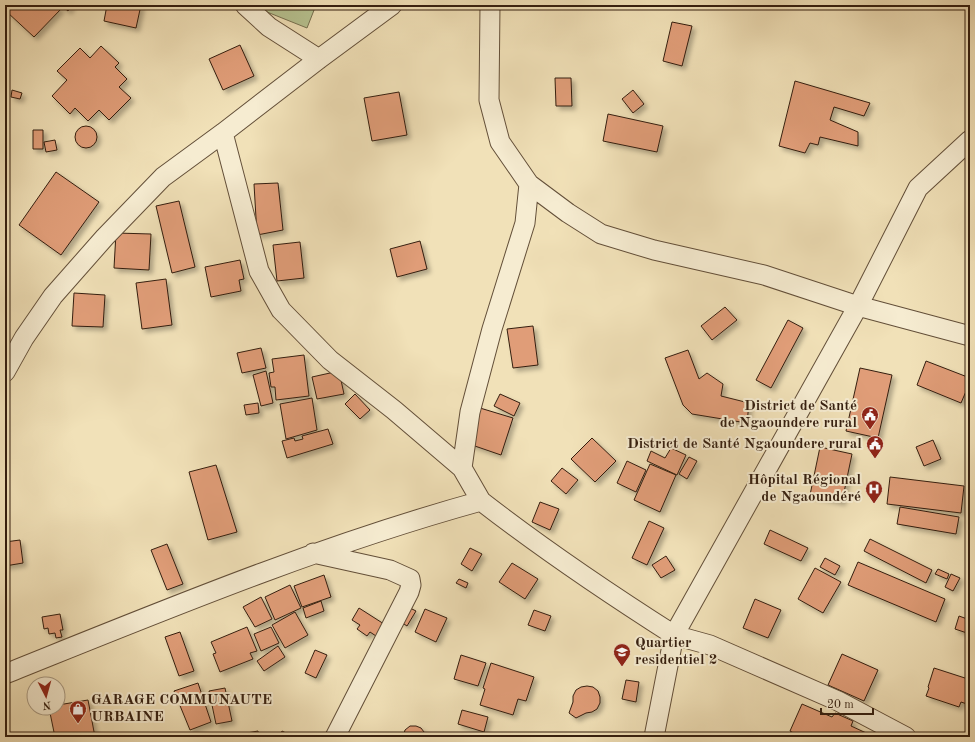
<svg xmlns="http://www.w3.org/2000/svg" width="975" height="742" font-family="'Old Standard TT',serif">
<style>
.green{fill:#b7c391;stroke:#767050}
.building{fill:#e09d78;stroke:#341e0f;filter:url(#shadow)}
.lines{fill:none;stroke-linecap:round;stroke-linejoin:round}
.minor-casing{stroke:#634f39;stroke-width:21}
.minor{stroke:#f6ecd1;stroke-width:19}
.labels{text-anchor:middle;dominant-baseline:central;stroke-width:4;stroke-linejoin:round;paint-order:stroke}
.poi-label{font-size:15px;font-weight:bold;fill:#341e0f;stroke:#f6ecd1;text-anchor:end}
</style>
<defs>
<filter id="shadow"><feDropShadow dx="3.5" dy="3.5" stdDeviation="2" flood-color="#0004"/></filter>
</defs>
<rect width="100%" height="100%" fill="#f1e1b8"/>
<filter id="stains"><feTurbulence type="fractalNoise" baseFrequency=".005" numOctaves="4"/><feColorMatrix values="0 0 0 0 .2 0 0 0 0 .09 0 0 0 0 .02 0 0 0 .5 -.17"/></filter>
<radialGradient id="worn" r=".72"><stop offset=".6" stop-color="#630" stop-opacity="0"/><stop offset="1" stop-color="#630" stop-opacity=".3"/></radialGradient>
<path class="green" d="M253,5H316L307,28L252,6Z"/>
<path class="building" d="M13,5H56L61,9L34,37L7,12Z
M61,5H72L68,11Z
M107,5H141L136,28L104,21Z
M672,22L692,26L682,66L663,61Z
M240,45L254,76L223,90L209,59Z
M101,46L119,63L115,67L127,79L119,87L131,98L109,120L99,110L88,121L75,108L70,114L52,96L67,80L57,71L80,48L90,58Z
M555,78H571L572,106H556Z
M795,81L870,103L864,116L834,107L830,120L858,132V146L820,137L818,145L810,143L805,153L779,146Z
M12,90L22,93L20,99L11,97Z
M633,90L644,104L633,113L622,99Z
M399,92L407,135L372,141L364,98Z
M608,114L663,126L657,152L603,141Z
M75 137a11 11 0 1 1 22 0a11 11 0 1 1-22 0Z
M33,130H43V149H33Z
M55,140L57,150L46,152L44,142Z
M56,172L99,202L61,255L19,225Z
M278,183L283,230L257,235L254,184Z
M179,201L195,267L172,273L156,206Z
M116,233L151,234L149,270L114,268Z
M420,241L427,269L397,277L390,249Z
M300,242L304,278L277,281L273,245Z
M240,260L244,279L239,280L241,291L211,297L205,267Z
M166,279L172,325L142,329L136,283Z
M74,293L105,295L103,327L72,326Z
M725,307L737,320L712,340L701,326Z
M788,320L803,328L771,388L756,380Z
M533,326L538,365L513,368L507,329Z
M261,348L266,368L242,373L237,353Z
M688,350L699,379L707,373L723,384L721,396L749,403L747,423L692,414L683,405L665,358Z
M304,355L309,396L276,400L275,387H271L269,373L274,372L272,359Z
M926,361L970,378V382L961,403L917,385Z
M860,368L892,375L878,438L846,431Z
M266,371L273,403L261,406L253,375Z
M339,371L344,394L317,399L312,377Z
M355,394L370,410L360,419L345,404Z
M500,394L520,403L514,416L494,406Z
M312,398L317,430L286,439L280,404Z
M258,403L259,413L246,415L244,405Z
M480,408L513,418L501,455L469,444Z
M328,429L333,444L287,458L282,441L294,438L295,441L303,439L302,436Z
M592,438L616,461L595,482L571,459Z
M933,440L941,459L924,466L916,447Z
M820,447L852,454L842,502L810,495Z
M671,448L686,455L677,475L647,461L651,451L665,458Z
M689,457L697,461L687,479L679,474Z
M627,461L646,470L636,492L617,483Z
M650,464L676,475L660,512L634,500Z
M216,465L237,532L208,540L189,472Z
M562,468L578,480L566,494L551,481Z
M890,477L964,486L961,513L887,504Z
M540,502L559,509L550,530L532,522Z
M900,507L959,517L956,534L897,524Z
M649,521L664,528L647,565L632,558Z
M770,530L808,548L801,561L764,544Z
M870,539L932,570L926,583L864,551Z
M20,540L23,563L5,566V542Z
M167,544L183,584L167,590L151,550Z
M970,544V563L967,562Z
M470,548L482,554L472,571L461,564Z
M666,556L675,570L661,578L652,565Z
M825,558L840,566L835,575L820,567Z
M858,562L945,599L936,622L848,585Z
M512,563L538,579L525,599L499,582Z
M815,568L841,582L823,613L798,599Z
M938,569L949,574L947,579L935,574Z
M951,574L960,578L953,591L945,587Z
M324,575L331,597L302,607L294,586Z
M459,579L468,583L466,588L456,583Z
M290,585L301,608L275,620L265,597Z
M261,597L272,619L255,627L243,607Z
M755,599L781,610L768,638L743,628Z
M321,601L324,611L306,618L303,608Z
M406,606L416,611L407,626L398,620Z
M359,608L384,624L376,636L370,632L367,636L357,629L360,625L352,620Z
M425,609L447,618L436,642L415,632Z
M534,610L551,616L545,631L528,625Z
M295,612L308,635L285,648L272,625Z
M60,614L63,630H60L62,637L56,638L55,633L49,634L48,628L44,629L42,617Z
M959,616L970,620V634L955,629Z
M247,627L257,651L250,653L253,659L220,672L213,654L216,653L211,642Z
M271,627L279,643L261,651L254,634Z
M180,632L194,671L179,676L165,637Z
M278,646L285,657L264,671L257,661Z
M315,650L327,655L316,678L305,673Z
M842,654L878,670L864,701L828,685Z
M461,655L486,663L478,686L454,679Z
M491,663L534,677L526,701L518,699L513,715L480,705L485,689L483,688Z
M934,668L968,679V677L970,678V705L961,702L959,707L926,696L929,688L928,687Z
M626,680L639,682L636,702L622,699Z
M198,683L211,722L190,730L174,691Z
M587,686L593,687L598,691L600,697V703L597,709L592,712L586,713L576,718L569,713L573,702V696L576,690L581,687Z
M225,688L232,721L216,724L209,691Z
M88,700L95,737H55L49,708H58V705Z
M802,704L832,717L835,713L853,721L851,726L875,737H798L799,736L790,731Z
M462,710L488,717L484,732L458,724Z
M410,726H416L421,728L424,732L425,737H403L405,730Z
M258,731L259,737H230V736Z
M282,731L294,737H279Z"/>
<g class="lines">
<g class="minor-casing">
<path id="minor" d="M245,5L269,27L319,59
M490,5L489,100L500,142L529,184L568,213L601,234L654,250L764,275L858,306L970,336
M223,133L259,271L281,310L330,360L394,410L462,468L481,501
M5,372L24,338L53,296L105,237L163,177L223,133L319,59L392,5
M462,468L470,412L492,329L525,223L529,184
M313,553L390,570L410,579L411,585L409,592L335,737
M5,674C162,611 318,546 481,501C543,549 608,593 674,635L654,737
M906,737L838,701L710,645L674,635L858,306L918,188L970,140"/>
</g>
<use href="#minor" class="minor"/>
</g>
<defs>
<g id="civic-pin" transform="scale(0.9)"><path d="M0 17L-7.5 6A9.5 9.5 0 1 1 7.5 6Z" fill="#8f2418" stroke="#f6ecd1"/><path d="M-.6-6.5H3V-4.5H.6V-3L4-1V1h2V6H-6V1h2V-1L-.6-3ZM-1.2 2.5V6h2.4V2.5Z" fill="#fff"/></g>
<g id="hospital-pin" transform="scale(0.9)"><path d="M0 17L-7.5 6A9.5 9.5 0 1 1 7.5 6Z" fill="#8f2418" stroke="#f6ecd1"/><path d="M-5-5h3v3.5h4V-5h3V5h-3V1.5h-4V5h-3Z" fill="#fff"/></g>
<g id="school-pin" transform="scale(0.9)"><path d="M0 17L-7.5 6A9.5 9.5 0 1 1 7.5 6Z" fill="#8f2418" stroke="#f6ecd1"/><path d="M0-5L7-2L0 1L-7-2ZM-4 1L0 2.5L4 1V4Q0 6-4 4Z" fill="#fff"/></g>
<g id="shop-pin" transform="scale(0.9)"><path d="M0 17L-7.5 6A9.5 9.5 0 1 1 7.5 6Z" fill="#8f2418" stroke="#f6ecd1"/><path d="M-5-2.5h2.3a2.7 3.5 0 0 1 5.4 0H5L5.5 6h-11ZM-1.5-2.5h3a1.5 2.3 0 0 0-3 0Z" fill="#fff"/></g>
</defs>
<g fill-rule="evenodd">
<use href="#civic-pin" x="870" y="415"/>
<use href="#civic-pin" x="875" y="444"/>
<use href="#hospital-pin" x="874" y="489"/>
<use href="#school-pin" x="622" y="652"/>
<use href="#shop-pin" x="78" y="709"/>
</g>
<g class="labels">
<g class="poi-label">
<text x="857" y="406">District de Santé<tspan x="857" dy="17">de Ngaoundere rural</tspan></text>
<text x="862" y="444">District de Santé Ngaoundere rural</text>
<text x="861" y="480">Hôpital Régional<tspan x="861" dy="17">de Ngaoundéré</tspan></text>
<text x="635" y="643" text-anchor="start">Quartier<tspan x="635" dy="17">residentiel 2</tspan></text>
<text x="91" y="700" text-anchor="start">GARAGE COMMUNAUTE<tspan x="91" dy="17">URBAINE</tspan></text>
</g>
</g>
<rect width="975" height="742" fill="none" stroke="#f1e1b8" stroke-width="20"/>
<rect x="6" y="6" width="963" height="730" fill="none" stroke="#341e0f" stroke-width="2"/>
<rect x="10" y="10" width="955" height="722" fill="none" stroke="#341e0f"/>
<g transform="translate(46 696) rotate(174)"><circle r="19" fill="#f6ecd1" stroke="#a89a83"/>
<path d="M0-3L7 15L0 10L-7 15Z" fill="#8f2418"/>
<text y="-6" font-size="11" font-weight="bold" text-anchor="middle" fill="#341e0f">N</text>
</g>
<path d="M821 708v6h52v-6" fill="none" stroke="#341e0f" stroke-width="2"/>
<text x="827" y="708" font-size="12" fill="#341e0f" stroke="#f6ecd1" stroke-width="3" paint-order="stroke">20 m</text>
<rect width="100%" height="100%" filter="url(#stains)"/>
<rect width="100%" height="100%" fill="url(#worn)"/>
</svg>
